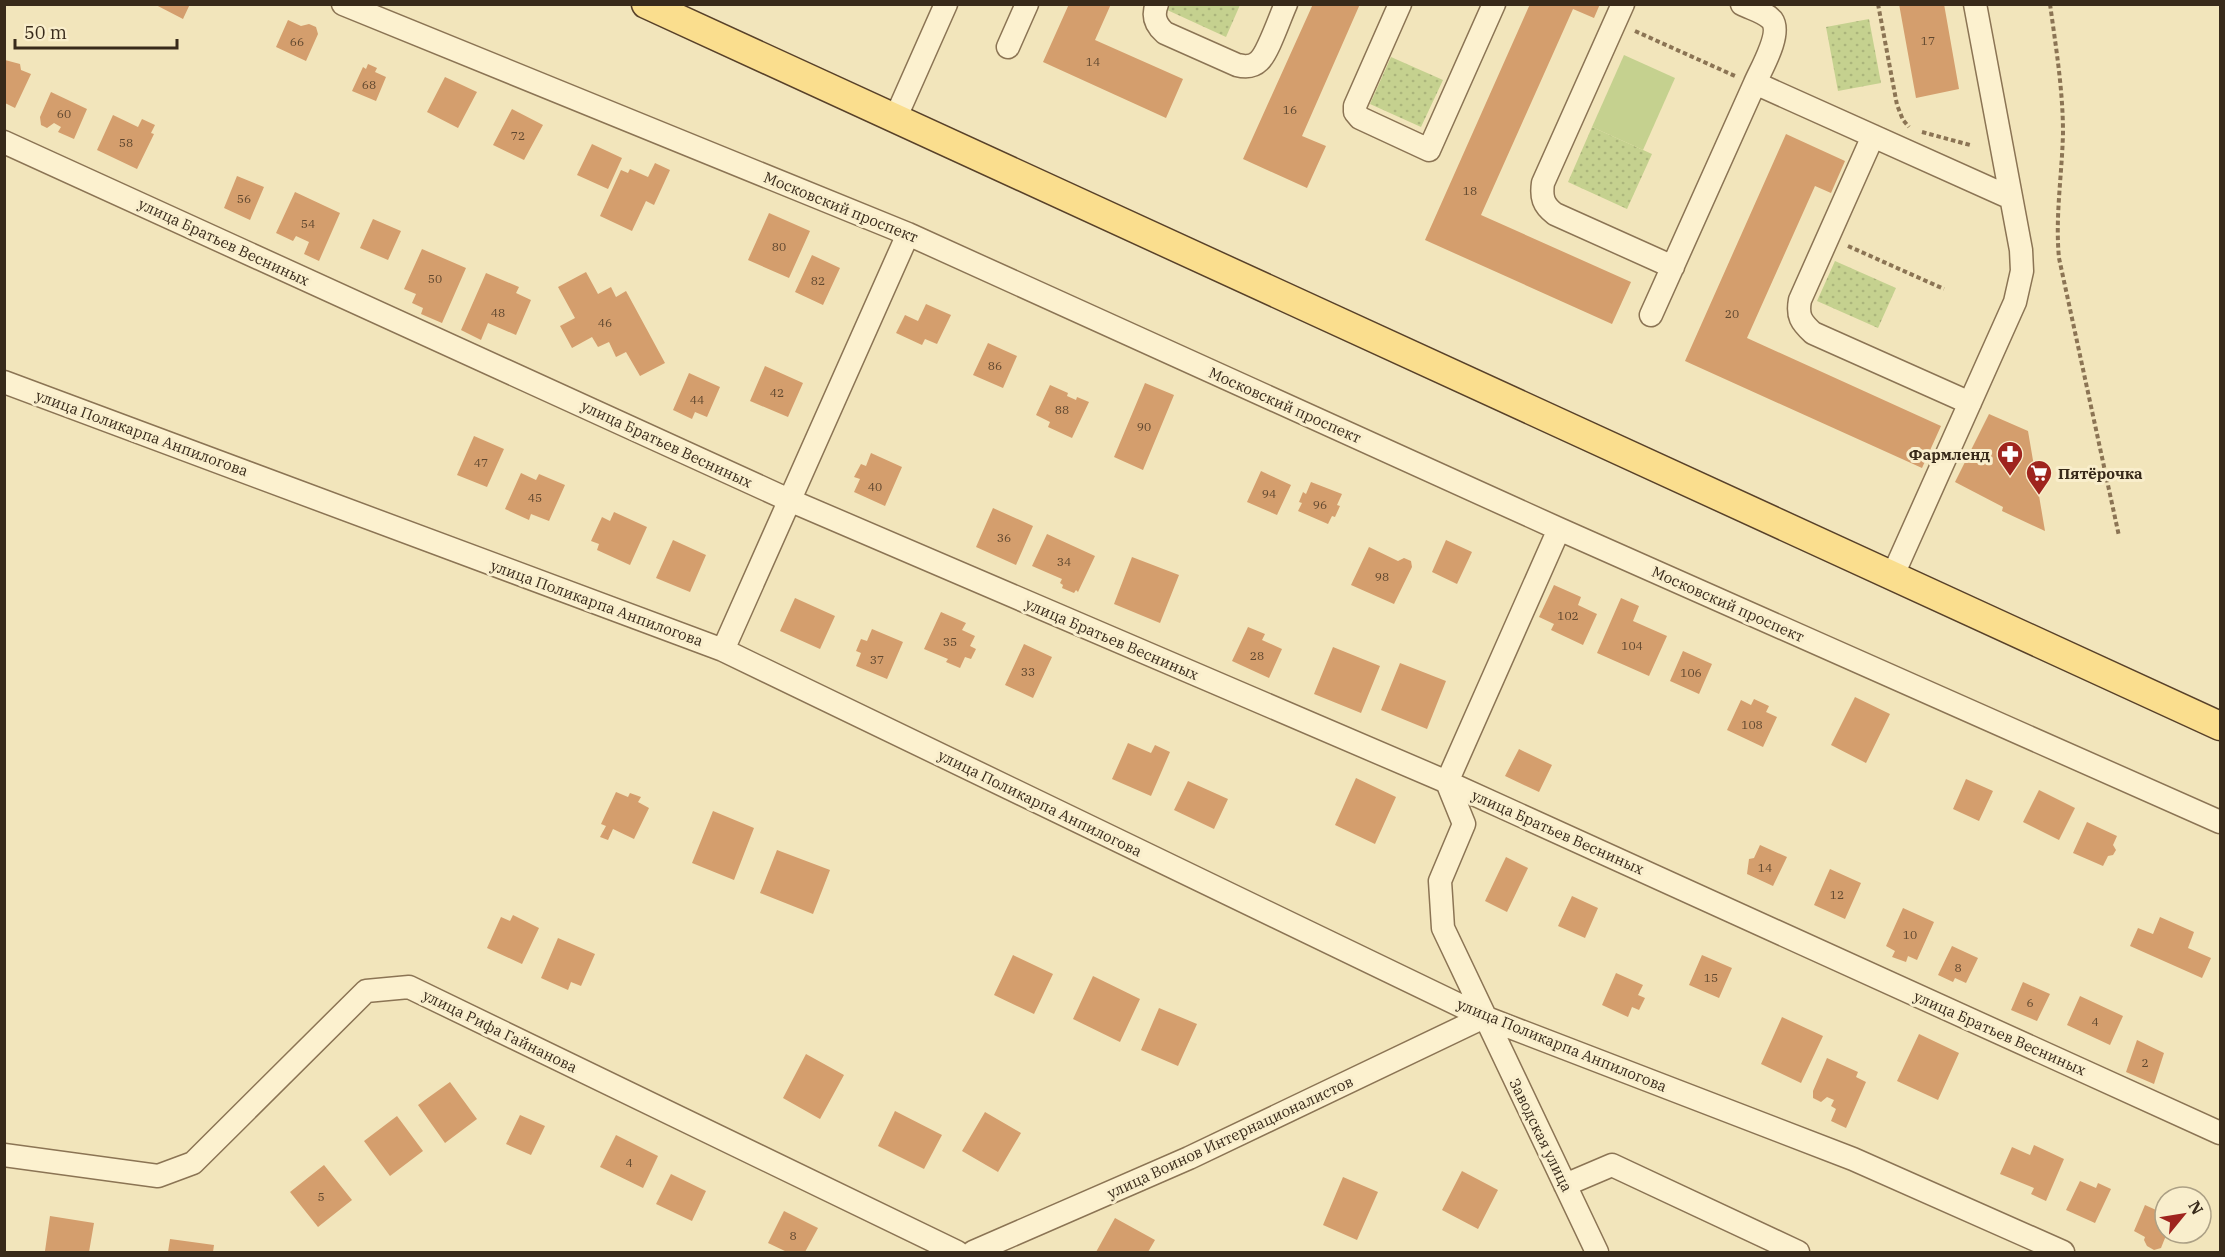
<svg xmlns="http://www.w3.org/2000/svg" width="2225" height="1257" font-family="'IBM Plex Serif',serif">
<style>
.green{fill:url(#green-dots)}
.pitch{fill:#c5d18f}
.building{fill:#d49e6d}
.lines{fill:none;stroke-linecap:round;stroke-linejoin:round}
.minor-casing{stroke:#8b7454;stroke-width:25}
.major-casing{stroke:#584129;stroke-width:31}
.path{stroke:#8b7454;stroke-width:4;stroke-dasharray:4.5 3;stroke-linecap:butt}
.minor{stroke:#fcf1cf;stroke-width:22}
.major{stroke:#fade8e;stroke-width:28}
.labels{text-anchor:middle;dominant-baseline:central;stroke-width:6;stroke-linejoin:round;paint-order:stroke}
.number-label{font-size:12px;fill:#5f472f}
.street-label{font-size:15px;fill:#382a1a;stroke:#f9eecc}
.poi-label{font-size:15px;font-weight:bold;fill:#382a1a;stroke:#f9eecc;text-anchor:end}
</style>
<defs>
<pattern id="green-dots" width="8" height="8" patternUnits="userSpaceOnUse" patternTransform="scale(1.5)"><rect width="8" height="8" fill="#c5d18f"/><path d="M2 2h.1M6 6h.1" fill="none" stroke="#aab47b" stroke-width="1.8" stroke-linecap="round"/></pattern>
</defs>
<rect width="100%" height="100%" fill="#f2e5bb"/>
<path class="green" d="M1167,5H1240L1226,37L1165,9Z
M1869,19L1881,83L1838,91L1826,27Z
M1391,57L1443,80L1421,127L1370,104Z
M1592,127L1652,154L1627,209L1568,182Z
M1835,261L1896,288L1878,328L1817,301Z"/>
<path class="pitch" d="M1624,55L1675,78L1643,150L1592,127Z"/>
<path class="building" d="M154,4H190L183,19Z
M1069,4H1111L1095,40L1183,79L1166,118L1043,62Z
M1313,4H1360L1302,136L1326,146L1307,188L1243,159Z
M1530,4H1600L1594,18L1573,9L1481,215L1631,282L1612,324L1425,240Z
M1899,4H1944L1959,89L1916,98Z
M288,20L301,26L309,24L316,27L318,34L306,61L276,47Z
M5,60L20,64L21,70L31,74L15,108L5,103Z
M368,64L377,68L375,72L386,77L376,101L352,91L363,67L366,69Z
M445,77L477,92L458,128L427,112Z
M51,92L87,109L74,139L58,132L61,127L54,123L47,128L41,125L40,117Z
M512,109L543,125L524,160L493,145Z
M113,115L138,127L142,119L155,125L151,133L154,134L137,169L97,150Z
M1786,134L1845,161L1831,193L1815,186L1747,338L1941,426L1922,468L1685,361Z
M592,144L622,158L608,189L577,175Z
M655,163L670,170L654,205L646,201L632,231L600,216L621,170L628,173L630,169L648,177Z
M237,176L264,187L250,220L224,208Z
M295,192L340,213L319,261L304,254L309,242L296,236L293,241L276,233Z
M769,213L810,231L789,278L748,260Z
M373,219L401,231L388,260L360,248Z
M422,249L466,268L442,323L421,314L423,308L412,303L416,294L404,289Z
M812,255L840,268L823,305L795,292Z
M586,272L598,294L611,287L616,297L626,291L665,363L640,376L626,352L616,357L609,342L598,347L592,337L572,348L560,326L575,318L558,287Z
M486,273L519,287L516,293L531,300L516,335L488,323L481,340L461,330Z
M926,304L951,315L937,344L925,339L922,345L896,333L905,315L918,321Z
M988,343L1017,356L1003,388L973,375Z
M765,366L803,383L788,417L750,401Z
M689,373L720,387L707,417L695,412L692,419L673,410Z
M1145,383L1174,395L1143,470L1114,457Z
M1050,385L1068,393L1067,396L1076,400L1077,397L1089,402L1072,438L1048,427L1050,422L1036,415Z
M1989,414L2028,431L2045,531L2002,511L2003,507L1955,482Z
M474,436L504,449L487,487L457,475Z
M871,453L902,467L885,506L854,492L860,479L854,477L861,464L866,466Z
M1261,471L1291,485L1277,515L1247,502Z
M521,473L536,480L539,474L565,485L549,521L531,514L529,520L505,509Z
M1311,482L1342,494L1337,505L1340,506L1335,517L1332,516L1328,524L1298,511L1302,503L1299,502L1303,492L1306,494Z
M993,508L1033,526L1016,565L976,547Z
M614,512L647,527L630,565L597,550L599,544L591,541L602,517L610,521Z
M1047,534L1095,556L1078,592L1076,590L1074,593L1062,588L1063,585L1060,583L1062,579L1032,566Z
M673,540L706,555L690,592L656,578Z
M1446,540L1472,552L1457,584L1432,572Z
M1369,547L1398,561L1404,558L1411,561L1412,567L1394,604L1351,585Z
M1132,557L1179,575L1160,623L1114,604Z
M1554,585L1581,597L1578,605L1597,614L1583,645L1551,630L1554,624L1539,617Z
M795,598L835,616L820,649L780,631Z
M1621,598L1639,606L1633,621L1667,636L1649,676L1597,653Z
M941,612L966,623L962,630L975,636L970,646L976,649L971,659L965,657L960,668L946,662L948,659L924,649Z
M1248,627L1265,634L1262,640L1282,649L1269,678L1232,661Z
M872,629L903,642L887,679L856,666L861,653L856,651L861,639L867,641Z
M1024,644L1052,657L1033,698L1005,685Z
M1333,647L1380,666L1361,713L1314,694Z
M1683,651L1712,664L1699,694L1670,681Z
M1400,663L1446,681L1427,729L1381,710Z
M1855,697L1890,714L1866,763L1831,745Z
M1754,699L1769,706L1766,712L1777,717L1763,747L1727,730L1741,700L1751,705Z
M1128,743L1151,753L1155,745L1170,752L1151,796L1112,779Z
M1519,749L1552,765L1539,792L1505,776Z
M1356,778L1396,797L1375,844L1335,825Z
M1966,779L1993,791L1979,821L1953,809Z
M1188,781L1228,799L1214,829L1174,810Z
M2039,790L2075,808L2059,840L2023,822Z
M616,792L628,797L630,793L641,797L638,802L649,808L634,839L613,829L608,840L600,837L606,826L601,824Z
M713,811L754,828L734,880L692,863Z
M2087,822L2117,836L2113,845L2116,850L2113,855L2108,856L2103,866L2073,853Z
M1760,845L1787,857L1773,886L1747,874L1749,859L1754,858Z
M777,850L830,870L813,914L760,893Z
M1506,857L1528,868L1507,912L1485,901Z
M1830,869L1861,883L1845,919L1814,905Z
M1572,896L1598,908L1585,938L1558,926Z
M1903,908L1934,922L1917,960L1908,956L1906,962L1892,957L1895,951L1886,946Z
M513,915L539,928L522,964L487,948L501,917L510,921Z
M2160,917L2194,932L2188,948L2211,958L2202,978L2130,946L2138,928L2153,934Z
M558,938L595,954L581,986L571,982L568,990L541,978Z
M1952,946L1978,958L1966,983L1955,978L1953,982L1938,975Z
M1013,955L1053,974L1034,1014L994,995Z
M1702,955L1732,968L1719,998L1689,985Z
M1616,973L1643,985L1638,995L1645,998L1639,1010L1632,1007L1628,1017L1602,1005Z
M1093,976L1140,999L1120,1042L1073,1019Z
M2023,982L2050,994L2037,1021L2011,1010Z
M2080,996L2123,1016L2110,1045L2067,1025Z
M1159,1008L1197,1024L1178,1066L1141,1050Z
M1782,1017L1823,1036L1801,1083L1761,1064Z
M1919,1034L1959,1053L1938,1100L1897,1081Z
M2137,1040L2164,1053L2154,1084L2126,1072Z
M806,1054L844,1075L820,1119L783,1098Z
M1827,1058L1858,1072L1856,1077L1866,1082L1846,1128L1831,1121L1836,1109L1831,1106L1834,1100L1827,1097L1821,1102L1813,1098V1091Z
M450,1082L477,1119L445,1143L418,1105Z
M895,1111L942,1135L924,1169L878,1146Z
M985,1112L1021,1133L998,1172L962,1151Z
M520,1115L545,1126L531,1155L506,1144Z
M397,1116L423,1151L390,1176L364,1141Z
M616,1135L658,1156L643,1188L600,1167Z
M2034,1145L2064,1159L2046,1201L2031,1194L2034,1188L2000,1174L2012,1147L2030,1155Z
M324,1165L352,1200L318,1227L290,1192Z
M1462,1171L1498,1190L1478,1229L1442,1210Z
M671,1174L706,1191L692,1221L656,1204Z
M1343,1177L1378,1192L1357,1240L1323,1225Z
M2080,1181L2096,1188L2098,1183L2111,1189L2095,1223L2066,1210Z
M2145,1205L2165,1214V1233H2167L2161,1248L2154,1250L2147,1246L2144,1240L2145,1237L2134,1231Z
M784,1211L818,1228L805,1252H787L768,1243Z
M50,1216L94,1223L89,1252L45,1251Z
M1115,1218L1155,1240L1148,1252H1096Z
M170,1239L214,1245L213,1252H168Z"/>
<g class="lines">
<g class="minor-casing">
<path id="minor" d="M343,4L908,234L1559,529L2220,822
M1157,4C1152,16 1156,25 1165,33L1237,65C1245,67 1253,67 1259,61C1268,53 1280,17 1286,4
M1400,4L1355,106V112L1360,118L1429,150L1494,4
M1623,4L1543,183C1541,197 1543,205 1555,214L1673,267
M1742,4C1752,9 1765,12 1772,20C1782,34 1761,69 1755,83L2011,198
M1008,47L1027,4
M895,119L946,4
M1873,136L1800,300C1797,316 1801,322 1813,333L1970,403
M4,142L789,500L1447,782L2220,1133
M1651,315L1755,83
M4,382L723,650L1484,1017L1853,1159L2063,1252
M1559,529L1447,782L1464,824L1440,881L1443,928L1597,1252
M1892,577L2015,302L2022,271L2021,250L1975,4
M723,650L908,234
M4,1155L158,1176L193,1163L366,991L409,987L957,1252
M1565,1185L1612,1165L1798,1252
M973,1252L1189,1158L1484,1017"/>
</g>
<g class="major-casing">
<path id="major" d="M646,4L2220,726"/>
</g>
<path class="path" d="M1878,4L1897,105L1903,120L1909,127
M2050,4C2056,48 2063,90 2063,133C2062,175 2055,217 2059,258L2119,536
M1635,31L1735,76
M1922,132L1970,145
M1848,246L1944,289"/>
<use href="#minor" class="minor"/>
<use href="#major" class="major"/>
</g>
<defs>
<g id="pharmacy-pin" transform="scale(1.35)"><path d="M0 17L-7.5 6A9.5 9.5 0 1 1 7.5 6Z" fill="#9f241e" stroke="#f9eecc"/><path d="M-2-6h4v4h4v4h-4v4h-4v-4h-4v-4h4Z" fill="#fff"/></g>
<g id="supermarket-pin" transform="scale(1.35)"><path d="M0 17L-7.5 6A9.5 9.5 0 1 1 7.5 6Z" fill="#9f241e" stroke="#f9eecc"/><path d="M-6-5.5h2.5l.6 2H6L4.5 2H-2.5L-4.4-4H-6ZM-1.5 3.2a1.3 1.3 0 1 0 .1 0ZM3 3.2a1.3 1.3 0 1 0 .1 0Z" fill="#fff"/></g>
</defs>
<g fill-rule="evenodd">
<use href="#pharmacy-pin" x="2010" y="454"/>
<use href="#supermarket-pin" x="2039" y="473"/>
</g>
<g class="labels">
<g class="number-label">
<text x="1928" y="40">17</text>
<text x="297" y="41">66</text>
<text x="1093" y="61">14</text>
<text x="369" y="84">68</text>
<text x="1290" y="109">16</text>
<text x="64" y="113">60</text>
<text x="518" y="135">72</text>
<text x="126" y="142">58</text>
<text x="1470" y="190">18</text>
<text x="244" y="198">56</text>
<text x="308" y="223">54</text>
<text x="779" y="246">80</text>
<text x="435" y="278">50</text>
<text x="818" y="280">82</text>
<text x="498" y="312">48</text>
<text x="1732" y="313">20</text>
<text x="605" y="322">46</text>
<text x="995" y="365">86</text>
<text x="777" y="392">42</text>
<text x="697" y="399">44</text>
<text x="1062" y="409">88</text>
<text x="1144" y="426">90</text>
<text x="481" y="462">47</text>
<text x="875" y="486">40</text>
<text x="1269" y="493">94</text>
<text x="535" y="497">45</text>
<text x="1320" y="504">96</text>
<text x="1004" y="537">36</text>
<text x="1064" y="561">34</text>
<text x="1382" y="576">98</text>
<text x="1568" y="615">102</text>
<text x="950" y="641">35</text>
<text x="1632" y="645">104</text>
<text x="1257" y="655">28</text>
<text x="877" y="659">37</text>
<text x="1028" y="671">33</text>
<text x="1691" y="672">106</text>
<text x="1752" y="724">108</text>
<text x="1765" y="867">14</text>
<text x="1837" y="894">12</text>
<text x="1910" y="934">10</text>
<text x="1958" y="967">8</text>
<text x="1711" y="977">15</text>
<text x="2030" y="1002">6</text>
<text x="2095" y="1021">4</text>
<text x="2145" y="1062">2</text>
<text x="629" y="1162">4</text>
<text x="321" y="1196">5</text>
<text x="793" y="1235">8</text>
</g>
<g class="street-label">
<text transform="translate(841 207) rotate(22)">Московский проспект</text>
<text transform="translate(224 242) rotate(25)">улица Братьев Весниных</text>
<text transform="translate(1285 405) rotate(24)">Московский проспект</text>
<text transform="translate(142 433) rotate(20)">улица Поликарпа Анпилогова</text>
<text transform="translate(667 444) rotate(25)">улица Братьев Весниных</text>
<text transform="translate(597 603) rotate(20)">улица Поликарпа Анпилогова</text>
<text transform="translate(1728 604) rotate(24)">Московский проспект</text>
<text transform="translate(1112 639) rotate(23)">улица Братьев Весниных</text>
<text transform="translate(1040 803) rotate(26)">улица Поликарпа Анпилогова</text>
<text transform="translate(1558 832) rotate(24)">улица Братьев Весниных</text>
<text transform="translate(500 1031) rotate(26)">улица Рифа Гайнанова</text>
<text transform="translate(2000 1033) rotate(24)">улица Братьев Весниных</text>
<text transform="translate(1562 1045) rotate(22)">улица Поликарпа Анпилогова</text>
<text transform="translate(1541 1135) rotate(64)">Заводская улица</text>
<text transform="translate(1230 1137) rotate(-25)">улица Воинов Интернационалистов</text>
</g>
<g class="poi-label">
<text x="1990" y="454">Фармленд</text>
<text x="2058" y="473" text-anchor="start">Пятёрочка</text>
</g>
</g>
<rect width="2225" height="1257" fill="none" stroke="#382a1a" stroke-width="12"/>
<g transform="translate(2183 1215) rotate(60)"><circle r="28" fill="#f9eecc" stroke="#aca085" stroke-width="1.5"/>
<path d="M0-4.5L10 22L0 15L-10 22Z" fill="#9f241e"/>
<text y="-9" font-size="16" font-weight="bold" text-anchor="middle" fill="#382a1a">N</text>
</g>
<path d="M15 39v9h162v-9" fill="none" stroke="#382a1a" stroke-width="3"/>
<text x="24" y="39" font-size="18" fill="#382a1a" stroke="#f9eecc" stroke-width="4.5" paint-order="stroke">50 m</text>
</svg>
